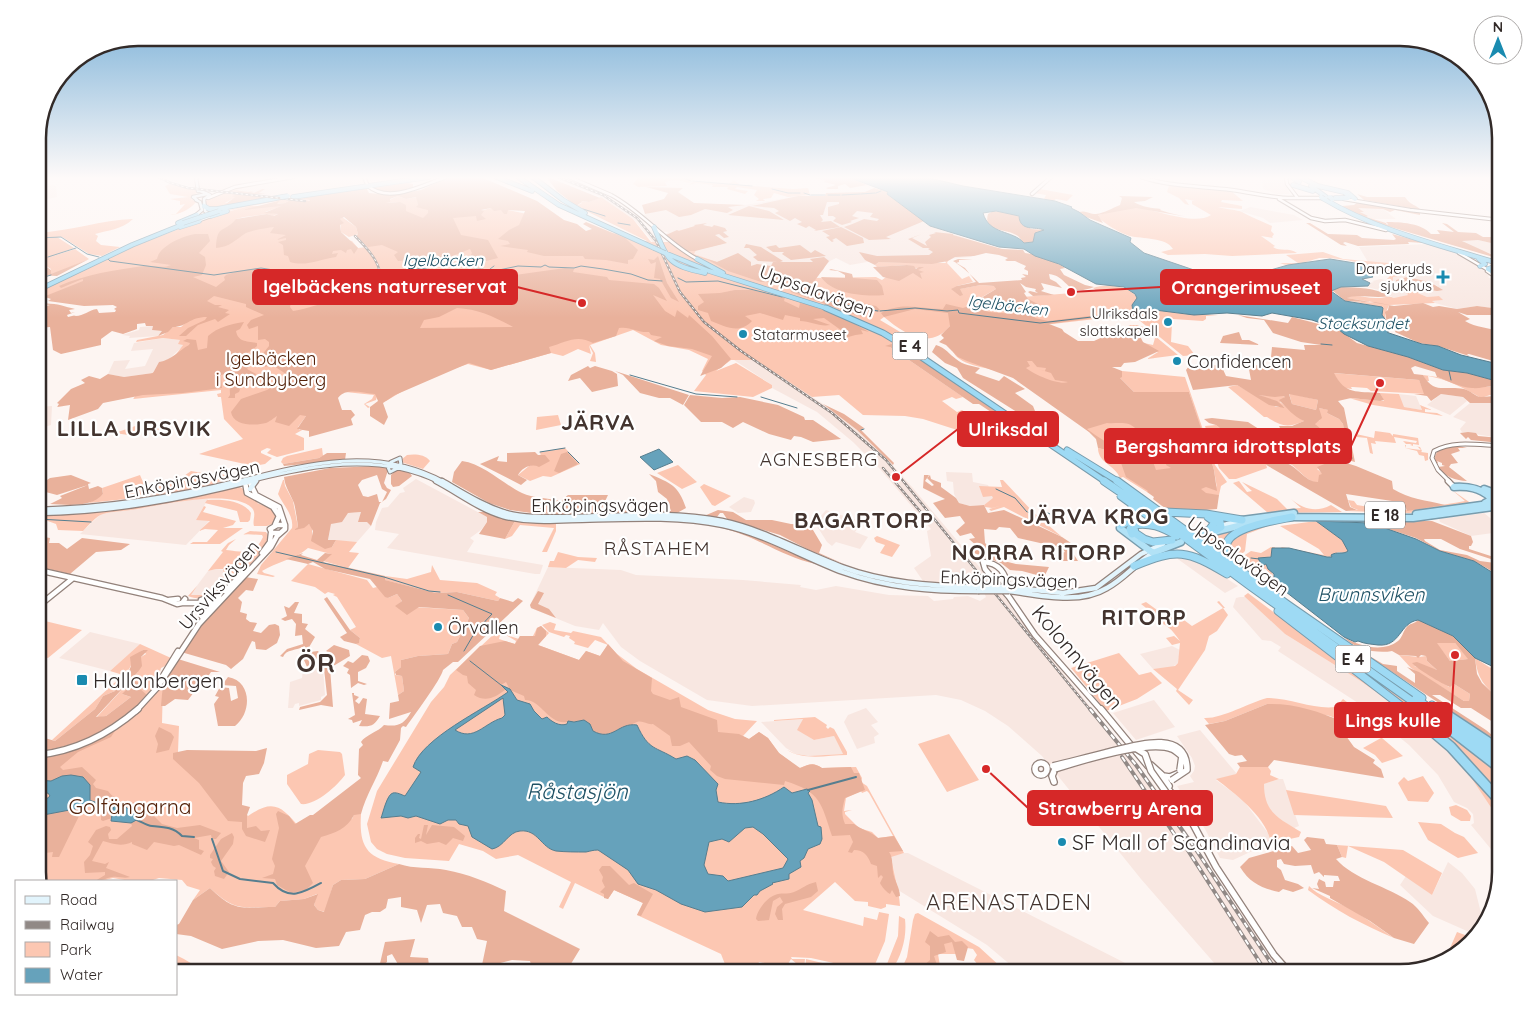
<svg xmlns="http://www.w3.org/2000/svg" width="1538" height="1010" font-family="Quicksand,sans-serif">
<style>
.built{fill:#f8e7e1}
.green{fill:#fcc7b2;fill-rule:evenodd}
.forest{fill:#e9b19b;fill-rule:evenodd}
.water{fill:#66a2bb;stroke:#567e8f;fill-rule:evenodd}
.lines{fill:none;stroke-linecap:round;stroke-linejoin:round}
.stream-far1{stroke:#567e8f;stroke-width:1}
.stream{stroke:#567e8f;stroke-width:2}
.tertiary-far3-casing{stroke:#93827b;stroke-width:4.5}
.tertiary-far2-casing{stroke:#93827b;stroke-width:5}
.tertiary-far1-casing{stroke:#93827b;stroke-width:7}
.tertiary-casing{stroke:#93827b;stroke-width:8}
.secondary-far2-casing{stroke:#93827b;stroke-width:4.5}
.secondary-far1-casing{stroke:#93827b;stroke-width:5}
.secondary-casing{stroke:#93827b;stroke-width:7}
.trunk-casing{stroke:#789cad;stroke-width:9}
.motorway-far3-casing{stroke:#789cad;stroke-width:5.5}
.motorway-far2-casing{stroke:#789cad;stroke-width:7}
.motorway-far1-casing{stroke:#789cad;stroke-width:9}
.motorway-casing{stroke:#789cad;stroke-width:12}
.tertiary-far3{stroke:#fff;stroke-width:2.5}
.tertiary-far2{stroke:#fff;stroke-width:3}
.tertiary-far1{stroke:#fff;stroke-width:4.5}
.tertiary{stroke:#fff;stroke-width:5.5}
.secondary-far2{stroke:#e2f4fc;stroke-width:2.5}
.secondary-far1{stroke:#e2f4fc;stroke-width:3}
.secondary{stroke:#e2f4fc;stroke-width:4.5}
.trunk{stroke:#b2e2f6;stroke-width:6}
.motorway-far3{stroke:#9edaf4;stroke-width:4}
.motorway-far2{stroke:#9edaf4;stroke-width:5}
.motorway-far1{stroke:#9edaf4;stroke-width:7}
.motorway{stroke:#9edaf4;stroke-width:9}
.rail-far1-casing{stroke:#918986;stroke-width:2.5}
.rail-casing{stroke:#918986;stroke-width:4}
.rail-far1{stroke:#fff;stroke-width:1;stroke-dasharray:2.5;stroke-linecap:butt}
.rail{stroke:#fff;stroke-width:2;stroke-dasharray:5.5;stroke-linecap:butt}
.tertiary-bridge-casing{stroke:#93827b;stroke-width:8;stroke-linecap:butt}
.secondary-bridge-casing{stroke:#93827b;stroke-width:7;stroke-linecap:butt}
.motorway-bridge-casing{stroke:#789cad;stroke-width:5.5;stroke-linecap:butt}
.tertiary-bridge{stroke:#fff;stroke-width:5.5}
.secondary-bridge{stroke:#e2f4fc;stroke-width:4.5}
.motorway-bridge{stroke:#9edaf4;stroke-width:4}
.poi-dot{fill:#1a8bb0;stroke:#fff;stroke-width:2}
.labels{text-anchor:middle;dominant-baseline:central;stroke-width:4.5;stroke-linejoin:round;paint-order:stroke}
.far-poi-label{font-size:15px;fill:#322a28;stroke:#fff;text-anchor:end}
.far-water-label{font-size:16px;font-style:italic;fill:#205265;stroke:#fff}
.shield{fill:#fff;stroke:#706a68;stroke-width:1}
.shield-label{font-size:16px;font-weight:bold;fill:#322a28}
.street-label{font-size:18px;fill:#322a28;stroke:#fff}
.park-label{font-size:18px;fill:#54220a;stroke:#fff}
.poi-label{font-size:18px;fill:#322a28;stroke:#fff;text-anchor:start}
.neighbourhood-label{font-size:19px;letter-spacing:1px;fill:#43342f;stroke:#fff}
.water-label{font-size:19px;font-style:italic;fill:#205265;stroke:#fff}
.near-street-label{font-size:21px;fill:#322a28;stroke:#fff}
.near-poi-label{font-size:21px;fill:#322a28;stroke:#fff;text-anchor:start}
.near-park-label{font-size:21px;fill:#54220a;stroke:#fff}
.district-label{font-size:22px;font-weight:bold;letter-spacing:1px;fill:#43342f;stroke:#fff}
.near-water-label{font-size:22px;font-style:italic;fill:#205265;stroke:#fff}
.near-neighbourhood-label{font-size:22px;letter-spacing:1px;fill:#43342f;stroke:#fff}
.near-district-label{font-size:26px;font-weight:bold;letter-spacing:1px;fill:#43342f;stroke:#fff}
.rim{fill:none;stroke:#322a28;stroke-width:2.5}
.leader{fill:none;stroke:#d62828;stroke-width:2}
.callout-dot{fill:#d62828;stroke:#fff;stroke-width:2}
.callout{fill:#d62828;stroke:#d62828;stroke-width:2}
.callout-label{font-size:19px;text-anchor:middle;font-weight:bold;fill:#fff}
</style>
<rect width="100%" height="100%" fill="#fdf5f2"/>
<path class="built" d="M168,177H399L280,197L194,187L175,182Z
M552,177H559L604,195L627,209L641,221L653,234L663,253L739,349L823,404L857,430L887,459L912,487L993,583L953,584L923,581L914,568L931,556L927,531L931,529L880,469L853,442L817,412L772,388V385L731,358L649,237L633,219L601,197Z
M1270,177H1281L1290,194H1277L1263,189L1262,180H1269Z
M53,185L56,186L57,197L38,201V188Z
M876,195L930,226L985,245L971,257L948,259L867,262L850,265L836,258L830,261L821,271L783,282L687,254L665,235L668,232H663L643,215L690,201L694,203L745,205L798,196Z
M1353,206L1383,209L1396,219H1369Z
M1250,207L1294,215L1303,220L1270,223L1263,218L1240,211Z
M1462,240H1478L1500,245V251L1489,253L1467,245Z
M1429,244L1459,254L1491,275L1488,277L1500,283V309L1477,306L1457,309L1435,303L1431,301L1442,300L1439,296L1427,297L1418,293L1421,292L1415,288L1437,291L1438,286L1430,282L1407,277L1396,280L1397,286L1408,293L1406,297L1394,298L1379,290L1367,287L1370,285L1369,283L1374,282L1372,281L1381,279L1393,283V277L1399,276V272L1411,275L1403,270L1391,267L1389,263L1368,262L1359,247Z
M153,326L152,330L163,331L158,336L129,338L130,336L122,335L139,330L140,327Z
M163,338L180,340L183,346L168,360L159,362L153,373L124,377L108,374L114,361L130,360L125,369L145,366L153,349L131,351L134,343Z
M1399,394L1416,396L1422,410L1403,407Z
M1441,394L1463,397L1467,401L1450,415L1427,405Z
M1470,403H1491L1500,409V438L1462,432L1460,429L1466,422L1453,417Z
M52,406L51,425L38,429V407Z
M946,472L972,473L973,482L988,485L994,498L984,505L970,506L959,503L954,494L953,482L947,481Z
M416,479L487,517V522L481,530L470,538L474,541L467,552L543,565L540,574H535L387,548L399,534L375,530L376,522L382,508L388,507L400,493L405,492L403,488Z
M744,497L754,500L755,503L751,512L738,513L729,507Z
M203,498L208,499L196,520H210L186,545L80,534L101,514Z
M826,510L862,522L855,532L868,537L860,549L836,542L832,546L827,542L815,523Z
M362,512L371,526L357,542L328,541L331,524L348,513Z
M1484,513L1500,526V532L1471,536L1440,522L1439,519Z
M1180,555L1202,562L1238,586L1225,593L1175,557Z
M548,567L621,570L636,575L743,580L801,585L800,587L816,590L836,586L889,595L928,596L934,601L953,599L954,597L968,596L980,601L986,597L984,593L1002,594L1022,622L1160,793L1281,972H1222L1141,879L1042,756L1008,726L985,711L961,700L936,695L752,706L707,700L640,661L621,647L603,623L599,630L575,626L531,608L530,605Z
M216,569L224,570V574L209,595H190L208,571Z
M1240,597H1247L1285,634L1359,680L1413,718L1447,748L1472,779L1492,809L1500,825V860L1471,825L1474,823L1473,814L1467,808L1454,802L1438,775L1409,745L1355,701L1278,651L1281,647L1271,641L1262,640L1233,607L1236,598Z
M90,632L140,644L110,671L59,658Z
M1172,646L1180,650L1178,663L1171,668L1153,669L1140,654Z
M316,665V668L321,667V669H323L325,695L321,697V700L299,706V703L295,704L293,708H288L290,682L302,678L303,669Z
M1154,700L1175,727L1136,740L1113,713Z
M866,708L878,722L871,725L879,734L874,737L875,743L857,749L844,722L848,715Z
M803,719L798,730L814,740L834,736L843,754L808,756L796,754L786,748L761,722Z
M1200,730L1237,774L1216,780L1243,800L1268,833L1270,839L1263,846L1233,860L1220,858L1205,829L1177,786L1194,782L1190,776L1194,771L1195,766L1192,758L1177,736Z
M1279,779H1283L1299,826L1294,828L1273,815L1267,804L1264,796V784Z
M904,853H908L1143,972H1019L987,945L898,890L891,856Z
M1448,862L1462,873L1475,889L1484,925L1476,935L1433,916L1400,885L1406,876L1432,895Z"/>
<path class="green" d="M638,177H696L689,183C682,182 677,178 665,182L667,186L638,187L633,184Z
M734,180L740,185L793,189L808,188L810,195L788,197L774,193L771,198L763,199L765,201H756L759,199L754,195L757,190L737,187L735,189L748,191L745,194L727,189L728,187H712L713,185L696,183L689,185L694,181L729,184Z
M170,184L191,189L195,187L197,193L191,197V199L196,202C191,209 178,215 170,215L176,214L185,204L180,205V201L170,199L188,197L170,194L165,186Z
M250,185L254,186L234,190L241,192L239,195H234L236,197L225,203L241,205L210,214L206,208L211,209L206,206L205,202L208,199L233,188Z
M1169,185L1231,191L1243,201L1222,200L1221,202L1242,206V209L1218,207C1224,209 1238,210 1242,212C1250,217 1262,221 1272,226L1271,231L1274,234L1272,237L1273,238L1261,236L1275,246L1273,247C1280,252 1289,247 1297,253L1232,256L1205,254L1168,255L1161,252L1173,249C1166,237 1142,239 1130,236C1122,234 1103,223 1097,216C1108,212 1126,206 1139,208C1157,210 1195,226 1211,215L1192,204V201H1195L1185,199L1189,205L1185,204L1179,198L1167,192Z
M1040,189L1073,195L1067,201L1056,199L1053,201L1044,199L1046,195L1034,193Z
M398,196L406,199L417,197L418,205L466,215L491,208H499L527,214L591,237L617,233L635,242L647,241L576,206L582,203L580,201L589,202L601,197L633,219L651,242H674L678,231L699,225L712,227V235L722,244L696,250L694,254L717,262L739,254L748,265L756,267L827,262L823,270L813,278L876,277L882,280L897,269L917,270L918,269L907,265L877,267L875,265L879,262L946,263L945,261H948L947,263L962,279L969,276L973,282L957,286L959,289L981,285L995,286L996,289L982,297L983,300L1097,291L1093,288C1107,283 1131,286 1138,299L1161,310L1183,314L1218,315L1206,316V319L1203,321L1173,319L1162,321L1163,323H1172L1171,342L1188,346L1195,355L1183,356L1134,316L1129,318H1104L1044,325L950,326C930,351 903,333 884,317L880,320L912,339L890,347L963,397L956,399L952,397L942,401L957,412L962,410L972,417L964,421L989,438L987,439L977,431L982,438L923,419L905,416L863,415L839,395L812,397L756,360H731L716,371L736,363L772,385V388L753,397L694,391L706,375L702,371L708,359L689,350L661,345L633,330L590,345L595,353L596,362L590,361L593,353L589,345L591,354L578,349L563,356L551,353L491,370L468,364L423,379L386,401L377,396L376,400L365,404L370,407L368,408L364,404L372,399L374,395L336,391L306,416L298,427L299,430L304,429L295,434L304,438V450L277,457L267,453L271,449L267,448L261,451V453L272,458L265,464L254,466L199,454L243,439L224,419L221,397H218L217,394L221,393V390L133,399L151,374L174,357L183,345L178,344L180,340L163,338L136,342L137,340L163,335L173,327H181L190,319L136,300L50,296L38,299L45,294L38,293V291L127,249L215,215L254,205L211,215C237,208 262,201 288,198C294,198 300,202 307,200L295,197L311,200L302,202L292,199L285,203L276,204L278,201L251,206H282L265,212L278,214L273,216L267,214L244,217L236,219L352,241L358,248L367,247L359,239L400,202L383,203Z
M342,217L356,227L358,234L349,237L341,232L340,219Z
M133,219C121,230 108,230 95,234L98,236L96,241L101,245L120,247L102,256L89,254L62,237H57L74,248L50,257L75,249L89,259L51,275V269L38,261V255L43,252L38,233C70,231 102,220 133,219Z
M1323,252L1343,259L1389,263L1391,267L1415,275L1399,272L1400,276L1393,277V283L1387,279L1390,276L1383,274L1388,272C1368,264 1342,257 1320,258C1316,258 1292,269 1280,263H1298L1286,255Z
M1397,284L1427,297L1439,296L1443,300L1432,301L1435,303L1389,305L1385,315L1386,322L1382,315V307L1350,301L1379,303L1346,298C1356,293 1367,299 1378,298C1384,298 1388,295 1394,298L1408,295Z
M1128,325H1138L1141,328L1140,326L1144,327L1178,355L1147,359L1158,352L1144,343L1153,345L1155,338L1146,331L1140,332V334L1136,328Z
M951,327L1102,357L1132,399L1164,404L1198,442L1217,488L1214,470L1189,392H1134L1119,377H1122V371L1185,377L1215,465L1227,482L1221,486L1219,495L1147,492L1123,477L1120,478C1115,465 1098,463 1098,448L1114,452L1121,463L1124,459C1088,431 1051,400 1012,377C996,367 971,369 957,357C949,349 951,337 951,327Z
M1333,373L1419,380L1425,394L1371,391L1367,388L1353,387H1351L1352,389L1343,388Z
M1423,375L1437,377L1468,387H1500V397L1490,395L1481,398C1464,388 1447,379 1428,376L1429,381H1426Z
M1237,385L1276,407H1284L1259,395L1283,396L1285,397L1280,402L1304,421C1289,428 1281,427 1267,417H1264L1228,387Z
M1289,393L1318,400L1316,410L1292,404Z
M1380,393L1399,394L1404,407L1422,410L1420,405L1432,410L1425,409V412L1437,413L1443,416L1373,405L1349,398L1384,401Z
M1319,408L1329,410L1327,413L1339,419L1343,424L1346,444C1335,441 1335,432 1328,431C1325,431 1323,432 1320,431L1314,423L1320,420Z
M558,415L561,425L536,430L537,417Z
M144,423L160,429L151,432L159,434L138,430L128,435L115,433Z
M1216,425L1266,464L1267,468L1236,479H1229L1219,468L1205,426Z
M1375,431L1390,433L1393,436V434L1418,438L1419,445L1413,444V446L1420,447L1422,451L1421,452L1428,453V460L1425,461L1424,456L1419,455L1417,451L1405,448V445H1410H1406L1405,448L1421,450L1418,447L1410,445L1412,444H1406L1403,441L1416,443L1417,441L1394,437L1396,443L1375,441L1376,444L1371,443L1373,454L1370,453L1367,438L1357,437L1356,434L1374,438Z
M322,448L323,456L319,458L283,464L281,462L283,458L287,456Z
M565,448L580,464L551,477L543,476L530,481L518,475L529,466L534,464L538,466L541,457L540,452Z
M407,455C414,454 425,454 430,461L423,469L401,462V460Z
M1283,459L1302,462L1301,459L1312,462L1328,463L1317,469L1323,474L1318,483C1308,482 1300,471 1292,465C1288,463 1284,462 1281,460Z
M678,465L697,482L682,489L657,473Z
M191,471L214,475L218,473L231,477C217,484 173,496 157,495C149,494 142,492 135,498L89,503L103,494L102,488L140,475L146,489L174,483Z
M283,480H284L285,486L293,501L298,527L296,529L309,524L312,527V536L332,547L336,540L357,542L349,552L359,553L348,568L323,561L331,554L308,548C296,559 276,562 262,571L264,573L275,576L273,577L257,574L261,565L292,528C294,515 283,505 278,494Z
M1000,480H1003L1033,512L1062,537L1004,507L991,511L989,509L1000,506L992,508L985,507L984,505L993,498L992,496L983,497L979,486L1002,487Z
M1239,481L1247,492L1252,491L1242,482L1277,499L1287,509L1301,508L1291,499C1303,509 1316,513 1331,505L1342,512L1268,513L1233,483Z
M704,484L731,496L715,506L712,505L700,487Z
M239,487L242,488L246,494L259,501L257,503L273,509L277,516L274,523L267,526H254C252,520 257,514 252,508C232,488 162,505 137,509C126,511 114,511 103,514C96,516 88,526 83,531L58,530L56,524L45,520L47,517H38V515L164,502Z
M1452,490L1472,504L1409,513L1346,511L1358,510L1351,507L1348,500L1354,501L1357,505L1369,507L1370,511C1404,512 1431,507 1465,501Z
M207,500C221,499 243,500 251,513L250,520L248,522H240L237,511L205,503Z
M204,506L206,507L203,512L236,521L233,525L223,528H243L220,544H190L193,542H207L218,530L205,529L199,531L210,521L196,520Z
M515,521L556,524V531L547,552H542L554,528L520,525L512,536L505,539Z
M1316,521L1342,540L1349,551L1346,553L1338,552L1332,557C1314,556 1296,548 1279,549L1282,547L1324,555L1319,549L1280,526Z
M1273,524L1247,534L1245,551L1241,555L1232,558L1227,544C1235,530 1259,527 1273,524Z
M1248,525C1229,536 1221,534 1228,558L1201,539Z
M250,531L266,532L268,535C267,540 266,545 263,550C257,559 228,588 219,594C210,599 196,600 188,596L197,586L191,595H209C215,587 226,579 223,569H216L208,571L223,552L221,551L228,543L236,539L229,545L226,550C245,552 254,556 263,537L262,535L244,534L238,537Z
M877,536L900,545L892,557L880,553L885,545L876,542L874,538Z
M1271,547H1275L1272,556L1260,559L1261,562L1260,563C1273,565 1272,576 1277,585L1266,569L1255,567L1245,560L1248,558L1245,557V555L1251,551L1261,553Z
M558,552L578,557L597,558L595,562L578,560L566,568L548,567L550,561H554Z
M308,564L367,580L373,588L377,587L388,598L397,594L402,601L396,606L463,610L469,618L457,642L452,644L448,654L418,656L401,660V667L395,672V675L402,676L404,691L398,695L391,656L382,658L356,644L359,642L360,638L350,630L356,627L337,597L333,595L335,594L328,592L325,594L315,587L291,581Z
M432,565L440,580L477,583L497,592L495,595L500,598L498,601L457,592L436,593L384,580L385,576L407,579L431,572Z
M1248,593L1432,731L1497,804V808L1492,809L1472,779L1447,748L1413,718L1359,680L1285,634L1244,596Z
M1219,601L1225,608H1223L1228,615L1217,631L1209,636L1205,650L1178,690L1193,700L1189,705L1176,691L1177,689L1153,669L1175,666L1178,663L1180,643L1172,645L1166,638L1174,636L1180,641C1172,630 1167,623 1153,621L1159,618L1141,604L1146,602L1164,615L1172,611L1192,626L1223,608L1217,602Z
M45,621L82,630L48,658L38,655V628Z
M550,622L556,624L554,630L571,633L573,631L601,637L617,654L637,669L708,710L735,719L757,721L743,736L749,739L759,732L768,738L779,753L797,767L800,768C810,764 813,762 822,768L856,767L862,778L861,782L867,786L904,853L891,857C894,874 899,890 900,906L886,904V907L881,909L868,906V902L855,901L835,882L803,910L863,926L864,917L877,920L879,912L889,914L885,941L873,969L875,971L874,972L811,958L791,957L792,959H805L804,970L791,959L785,969L776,967V965L759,962L757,967L746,966L744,972H728L721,954L637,915L643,903L614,890L608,899L575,883L563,909L559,907L571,882L518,855L496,859L483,851L459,844L449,861L405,858L387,854L377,849L371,842L367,824L377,791L431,702L444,687L450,675L494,634L500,635L499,639L515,644L516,641L506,635L519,639L520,636H533L537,628L541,626L549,633L538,645L579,660L586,651L600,656L608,645L595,640L588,648L574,644L575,642L569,638L570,636L566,635L564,637L549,632L542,625ZM861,791L862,793L867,791L869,793L893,836L878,838L872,832L859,828L845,814V812L852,810L844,811L846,798Z
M1314,637C1377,681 1442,723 1500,774V798L1465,757Z
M1436,643H1455L1469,659L1450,661Z
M140,644L171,658L165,666L161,668L157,682L143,700L147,695L122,694L131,697L106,716L96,718L138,672L141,657L146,654L143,650C131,658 130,675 118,683L120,685L115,691L103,696L95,709L55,741L52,740L123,675L110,671Z
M1119,653L1139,675L1151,672L1162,683L1137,699L1106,711L1071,668Z
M1399,655L1419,657L1426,656L1427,661L1437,670L1414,666L1424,670L1449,687L1454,684L1470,694L1469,701H1464L1411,668Z
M1475,658L1500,674V700C1484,685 1478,680 1475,658Z
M163,683L162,723L179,726L178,752L197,754L248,816C274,798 282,807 300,828L352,819L354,814H361C359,846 366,858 399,864L365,879L341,880L333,885L325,912L318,910L314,905L317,894L304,899L280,901L275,907C241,907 236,912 210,888L193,900L200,890L187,886L182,880L159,878L150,881H130L113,878L102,881H39L38,758C92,749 130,727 163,683Z
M1267,698C1290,698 1314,710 1336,707L1343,699L1355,708L1341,714L1349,722L1344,725L1343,722L1330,716L1267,704L1225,721L1209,724L1204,718C1222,719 1248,703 1267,698Z
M815,717L827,725L826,727L828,729L830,727L834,729L847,752V755C827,755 805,761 787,750L796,754L808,756L843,754L834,736L814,740L797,730L803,719L774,721V720Z
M949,734L979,780L947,792L918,744Z
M1381,738H1382L1403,756L1382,763L1375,755L1363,748Z
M318,750L340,752L342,754L345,775C337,786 315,806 301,804L287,784V775L308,764L309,754Z
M1240,767H1268L1271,771L1270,775L1279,779L1264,784C1264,813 1279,818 1301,832L1299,837L1262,845L1270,839C1264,815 1234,793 1216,779L1236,774Z
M1423,776L1434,793L1428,802L1408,801L1398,783L1404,777L1408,781Z
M1286,790L1386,806L1393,818L1294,815Z
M1456,805L1467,810L1471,816L1470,821H1461L1451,815L1449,807Z
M1418,822L1441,824L1455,833L1464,837L1478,853L1458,858L1428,840Z
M1337,845L1403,850L1442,873L1432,895L1384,862L1348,846L1346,858L1342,857Z
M1309,886C1317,895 1337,902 1347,907C1364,916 1379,928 1394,938C1363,925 1335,910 1308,890Z
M918,913L979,947L1002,968L978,965L974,960L977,955L973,949L967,948L965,954H938L941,972H900L907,957L913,920L915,914Z
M899,916L905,919C907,937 902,955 892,970L885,969L898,936Z
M1457,932L1473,938L1450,959L1440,962L1443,957L1447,955Z
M176,955C187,960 196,967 207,972H176Z
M806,959L814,961L861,972H852L823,965L820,970H813L811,972L805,971Z"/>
<path class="forest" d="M449,177H481L537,201L564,220L577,224L586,231L592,229L583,224L586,222L625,238L638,250L633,259L628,260V264L606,260L585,259L583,256H544L527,252L528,250L500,246L510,244L508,241L498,239L509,230L519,225L525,211L508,210L507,214H504L501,210L494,211L491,208L481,210L484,211L481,215L486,219L477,221L476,216L453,218L461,235L488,240L498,258L478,263L476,258H469L472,253L470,249L450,257L398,261L394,255L398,252L382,245L368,247L356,236L358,234L356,227L344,217L340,219L344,223L340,225L341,232L358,248L354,254L351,249L347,250L346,253L341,250L333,251L332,254L338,253L336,257C320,259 306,267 290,262L288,256L284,255L283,245L278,242L286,240V238L276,240L286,235L270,233L274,227C266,228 253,230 246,233C235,240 230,247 216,248C217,223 224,234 236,219L267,214L274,216L278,214L264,213L281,206L242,210L278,201H279L277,204L285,203L292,199L309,201L310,200L299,198L366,187L369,193L391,195L421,190ZM398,196L406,199L416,197L418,205L416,207L428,210V213L423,218L406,211V205L400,202L385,203L390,202V199Z
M548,177L600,198L589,202L581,201L582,202L576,206L557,191L547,178Z
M807,177H848L867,185L850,188L845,184L838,186V189H828L826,188L836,185L824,182L825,180Z
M407,183L413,184V187C401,191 384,196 373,188Z
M646,187L683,188L678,192L694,203L745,205L728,207L733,210L727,213L705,209L691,215L679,217L666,210L645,214L642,205L664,199L668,193Z
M874,188L888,192L887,194L924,221L886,237L891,239L869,240L844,227C852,224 858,222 864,219L877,221L879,219L870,217L873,213L857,211L852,216L859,218L850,221L852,222L842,225L833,221L836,218L833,216H828V207L839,204V202H827L823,215H820L823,220L821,222L831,221L840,227L814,231L816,230L809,226L806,228L797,224L802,222L795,218L790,221L775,213L779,211L774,208L752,206L798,196H825L826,193L865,192Z
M262,189H265L259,193L266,194H248L276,197L222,207L235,197L232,196L241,193L234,190L248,192L254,191L251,192L254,193Z
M1357,194L1367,197H1405C1411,206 1417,205 1421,210L1364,200Z
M1119,196L1153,197L1145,201L1134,202C1142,207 1152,208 1161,209L1160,210C1172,214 1182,216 1194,218L1136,208L1098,215L1103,223L1086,217L1079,212C1085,210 1089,214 1096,214C1105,213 1112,208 1120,205L1122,198Z
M1358,202L1427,213H1420V215L1395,210L1390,212L1383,209L1358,208L1364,212H1360L1368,216L1366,217L1386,223L1387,225L1388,224L1386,222C1401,222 1421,223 1431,234H1440L1437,230L1454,232L1442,223L1447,224L1458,232L1476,233L1483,237H1500V245L1478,240L1462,241L1495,256L1493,257L1384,225L1358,215L1342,206L1354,205Z
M749,206L769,211L784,220L728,215Z
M993,211L1016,214L1031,229L1045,230L1034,238L1033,242L1024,243C1021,241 1020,236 1014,234C1003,228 983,233 988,214Z
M707,223L703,225L712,227L714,225L725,228L727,231L723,232L729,237L724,238L719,234L715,235L727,243L695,251H685L666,235L677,230L679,231L695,226L694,225Z
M1306,223H1310L1328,234L1357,235L1362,238L1394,240L1396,239L1392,234L1381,231L1425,243L1408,242L1409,244L1358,246L1345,242L1343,243L1347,246L1341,245Z
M841,227L863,238L864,243L847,246L836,238L832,240L834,241L832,242L826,237L830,236L822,231Z
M934,232L953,234V235L1002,249L1023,250L1025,253C1037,254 1055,261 1065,268L1060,269L1064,275L1085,285L1094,287C1065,298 1069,276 1049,274L1050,279L1056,282L1062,288L1041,283L1044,289L1041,291L1054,295L1033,296L1028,292L1030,291L1038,293L1035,291L1036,289L1026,287L1020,283L1026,292L1024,293L1028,299L1038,304L1033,306L1031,310L1035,318L1048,321L1107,314L1130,316H1108L1049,324L1062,329L1064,332L1078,341H1094L1107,335L1105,332L1110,328L1119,332L1131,331L1133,327L1136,328L1143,342L1159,351L1135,362L1124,363L1121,367H1112L1122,371V377L1120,378L1134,392H1189L1203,434H1190L1197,443L1206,444L1214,470L1217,491L1206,487L1201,489L1206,493L1219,495L1217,509L1181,512L1166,509L1153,499L1154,497L1147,492L1148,491L1126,477L1121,463L1114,452L1098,448L1096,439L1089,432L1013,378L967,361L958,357L946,345L939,342L944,338L941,335L950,326L948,313L915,309L884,317L881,313C902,301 921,309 943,309L946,304L963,308L969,306L989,312L1014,314L1008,310L986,309L981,298L996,289L994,286L981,285L960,289L963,295L960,296L951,289L957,286L976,282L965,268L953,261L958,259H973L959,260V262L956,263C965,269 971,275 979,283L1022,280L1021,278L1026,277L1022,274L1028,275V271L1024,269L1026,266L1015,261H1007L1005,260L1008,258L999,255L986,253L974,256L955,257L948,261L932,264L879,262L875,265L865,260L859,252L877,256L929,255L933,252L928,249L930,248H923L908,239L922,234L912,238L927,246L925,242L931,237L929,235L936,233ZM1027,361H1032L1037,367L1046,368L1045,371L1038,369L1051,373L1055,380L1068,382C1060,386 1033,374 1026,368L1030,366ZM1107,423C1118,424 1128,420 1136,429L1134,443C1117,452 1101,439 1087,429ZM1157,434L1165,436L1175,448L1174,450H1170L1166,465L1171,468L1156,470L1152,459L1160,447L1152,439Z
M195,234H208L210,241L199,253L205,257L206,265L202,275L193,277L216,287L225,280L224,277L226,275C245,268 272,264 288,278L289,288L276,294L273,301L294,295L293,298L286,301L288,304L291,303L290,307L293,311C313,309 328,297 347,304L355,295H350L342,298L341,290L347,279H361L375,273L377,280L373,291H383L384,275L421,278L433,283H441L472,281L565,268L574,269L573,272L607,277L609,280L654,284L659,288L667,301L653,295L665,311L675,317L677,310L688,318L689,315L712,336L731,359L721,368L700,376L712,356L692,349L668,346L654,341L662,337L651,335L649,332C638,333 630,326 619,328L616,336L593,343C577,334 566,342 549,347L551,353L491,370L469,363L395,395L383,403L388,417L384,425L370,416V407L378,401L375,394C362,393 346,387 338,398L342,410H351L355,415L351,419L353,425L309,437V431L297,429L306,416L300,415L289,426L275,422L277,416C274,418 269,422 266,423C255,426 233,426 231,412L241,399L267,390L280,382L286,374L274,366V364L268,363V366L265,367L264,358L261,356L269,346V342L265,339L258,340V326L249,329L247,325L251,320L264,315L246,307V304L214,296L207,301L215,305H222L218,307L229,310L225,313L230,314L218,322L215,319L198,325L186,336H179L188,328L205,320L207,317C189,317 187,327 173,327L168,332L158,336L162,331L152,330L153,326H146L145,323L137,324V329L123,334L112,331L101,339V345L61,354L53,350L50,327L38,328V308L50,305L40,304C53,302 63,306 75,309L69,310L71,313L75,312L67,315L68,317L76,315L74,316C83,317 88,310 97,309L99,313L115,312L116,310L114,309L117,307L113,305L84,306L48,301L51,299L45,297L38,299L83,281V279L80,280L61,288L59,286C87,274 114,270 144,266C154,265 162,269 171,265L150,262L157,259C159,246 183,236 195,234ZM457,308C478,309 495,317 513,327L420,328L424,320L439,317Z
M746,244L761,247L783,261L780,262H813L810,259L824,257L829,261L813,283L761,282L728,271L710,261L687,253L717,262L738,253L751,262V266L757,264L771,266L773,262H778L758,261L753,257L757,255L749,248H744Z
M776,245L779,248L800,245L811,253L815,250L826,256L791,260L782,254L784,252H773L766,247Z
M658,256L667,283L679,302L671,298L660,279L654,278L656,262L651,264L648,259L654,260Z
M89,259L57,276L38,275V261L51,270V274Z
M907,265L914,266L916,269L919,267H924L918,270L924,272L920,273L922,279L913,273L899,281L883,277L873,267Z
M831,269L852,274L853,278L877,280L882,286L884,295C865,297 832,294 821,277L845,278V275L838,271L829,270Z
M1407,277L1430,282L1443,290L1437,291L1417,288L1422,292L1418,293L1397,284L1396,280Z
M1341,287C1360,288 1373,287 1390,296C1375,299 1359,294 1347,298L1394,306L1423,303L1433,307L1439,306L1457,309L1477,306L1500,309V315H1467L1458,312L1470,319L1465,321C1476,328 1489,327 1500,332V363L1469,354H1467L1469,356L1438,346L1419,343L1395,332L1396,330L1387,323L1385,312L1388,310L1389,305L1375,302L1345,301L1332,290Z
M790,288L876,306L880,310L877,312L854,309L856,313L863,315L862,317L791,292Z
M735,290H752L779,297L782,296L785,297L784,301L799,308L800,303L806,304L842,317L869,332L861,330L863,334C849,335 837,343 824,337L822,338L825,341H824L808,334H799L803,332L814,333L816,330C825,331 837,336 845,333L824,318L813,319L830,325C819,327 811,321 800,321V318L785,315L783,320L760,313L745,316L752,321C739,335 725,326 711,321L708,313L698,310V306L704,302L698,294L720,293Z
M1238,315L1288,323L1292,317L1338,329L1357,343L1408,357L1443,370L1467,373L1500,382V388C1490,384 1482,389 1472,388C1460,387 1448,381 1437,377L1435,372L1415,366L1411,368L1414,374L1423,375C1435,395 1444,385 1464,389C1470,390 1476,397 1481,397C1489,397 1493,395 1500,397V403H1470L1463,397L1441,394L1431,401L1427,396L1414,394H1424L1419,380L1334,373C1345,395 1357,391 1380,393L1384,400L1380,401L1351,398L1338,401L1344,408L1355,462L1295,446L1272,435L1282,432L1279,426H1292L1304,421C1293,416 1287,408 1279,400L1285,397L1283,396L1275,397L1259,395L1277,401L1285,408L1269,405L1237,385L1193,390L1186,370L1189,366L1221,365L1226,376L1251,380L1248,364L1270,367L1272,347L1305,350L1304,345H1321L1301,342L1273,333L1264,320L1247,318ZM1289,394L1318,400L1316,410L1292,404ZM1319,408L1328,410L1327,413L1339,419L1343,424L1346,444C1336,441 1336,433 1329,431C1326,431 1323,432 1320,431L1321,429L1315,424L1322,418Z
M244,322L240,329L236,331C238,342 246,341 257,343V346L251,351L238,357L242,361L247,358L256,356L247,369L256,374L253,380L242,384L239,392L235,394V398H228L230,395L229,373L221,375L222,388L183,393L143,395L103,403L98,409L68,420L70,405L57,407L59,404L57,403L71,389L85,383L81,380L89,376L100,379L108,374L124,377L153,373L159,362C172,360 178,351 189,345L190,343L183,341L187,339L196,340L198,350L207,348L208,336C218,327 231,324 244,322Z
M1239,332L1242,340H1249L1260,345L1220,343L1223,336Z
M895,343L996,410L991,412L979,404H973L890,347L885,346Z
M936,345C946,348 949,354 956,359C963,365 972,366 980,368L975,373L999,381L1004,376L1025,389L1015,393L1033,406L1037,416L1028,419L963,378L957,368L945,363L932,352Z
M588,366L590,368L595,366L612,371L617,374L618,386L592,392L580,378L568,381L571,375Z
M615,371L689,395L683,405L670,398H659L640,393L623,375Z
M690,395L722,398L740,397L778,405L804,417L805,420H813L841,439L813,442L801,437L794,436L791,440L769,434L743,422L733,428L722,422H701L684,405Z
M823,404L844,414L864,428L861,430L894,463L893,465L857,430Z
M1212,418L1248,422L1268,435L1258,440L1274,448L1281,443L1356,466L1392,481L1393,489C1409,499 1426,500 1445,505L1407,511L1405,506L1392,501L1346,494L1350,507L1357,510L1346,511L1268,466L1216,425L1209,423L1204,419ZM1283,459C1291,459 1297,462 1302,462L1301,459L1327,463L1317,467L1322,474L1319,475L1318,482C1304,482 1297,464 1282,462Z
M1468,432L1476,433L1478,436L1500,438V443L1471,440L1468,437L1466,439L1460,433Z
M1458,446L1467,448H1458L1460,451L1451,454L1458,463L1451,464L1449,467L1467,481C1456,481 1444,476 1438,467L1445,466L1442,465V463L1437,461L1438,463L1436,464C1431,448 1446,448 1458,446Z
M535,452L538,455H545L550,461L539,467C531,463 522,468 518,475L527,480L521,485L480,464L499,456L497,461L507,462V453Z
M567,452L578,464L559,473L554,471L561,454Z
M327,453H346L345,460L284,466L283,464L319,458Z
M462,461C484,464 503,484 522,493C533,498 548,498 561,501L568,495H608L601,510L671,511L667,499L658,492L656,481L649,474C671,483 678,485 686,508L677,513L587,515L531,513L510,510L489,503L452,482L454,472Z
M378,466L386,467L388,470L384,483L387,488L391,490L386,499L380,503L371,526L367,522H358L361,512L348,513L342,522L331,524L328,540H336L332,547L325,549L311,541L313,531L309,524L304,528L294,530L298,527C297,519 296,511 294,503C290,493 285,487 284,477L330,468ZM377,475L382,489L387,492L382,502H379L377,494L368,497L363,496L358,485L362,480Z
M397,469L410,473L412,476L399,486L393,487L391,484V475Z
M71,475L91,483L88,484L89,489L98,486L102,488L103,494C91,508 67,505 50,504L62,498L60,496L88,485L57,495L38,490V486L50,478Z
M924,475H929L925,481L932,486L934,485L927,478L930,475L931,479L941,483V487L956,498L959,503L970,506L984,505L988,513L1004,510L1062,537L1077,547L1071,550L1078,561H1060L1058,554L1065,552L1062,548L1018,538L1010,528L999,527L996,530L984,529L985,543L1004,561L1016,564L1049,567L1044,577L1022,571L1010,570L1001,563L974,553L973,549L979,548L969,539L975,538L971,533L960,536L956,531L965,523L960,516L945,518L933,503L945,499L923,488Z
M718,510L733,512L746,520H772L791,524L810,525L822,545L819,553L846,565L811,551L780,535L727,519L723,513H720L717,517L704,516Z
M478,512H484L515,521L505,539L479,534L487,522V517Z
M1391,521H1432L1471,536L1473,542L1471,546H1469V549L1500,559V562L1460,549L1441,539H1424L1425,541L1440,550L1467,555L1480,561L1495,563L1493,564V566L1500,569V572L1490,570L1474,561L1440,551L1416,538L1379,526L1382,522L1389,523Z
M724,527L744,532L816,564C782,557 755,535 721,528Z
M38,536L50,538L49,543H59L67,549L82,538L130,544L121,550L96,552L70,574L38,567Z
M303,553L301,555L317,560L325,553L332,554L323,562L385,576V580L436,593L457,592L498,601L500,598L513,602L518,598L523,601L458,662H453L443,670C442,678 413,717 406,727L403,726L401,728L400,740L388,762L383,761C377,779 366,795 361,814L354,815C347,829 335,833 321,837L305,866L313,883L306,890L291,893L277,885L275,879L262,878L273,874L275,866L272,859L279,828L276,814L278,811L289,816L295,824L310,815H313L361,778L358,775L359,749L363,745L361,742C365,735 378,732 384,725C399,727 404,724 411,712L389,719L390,703L399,701L398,695L404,691L402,676L396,675L395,672L401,667V660L418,656L448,654L452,644L457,642L469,618L463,610L419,607L407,615L395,606L402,601L397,594L388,598L385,597L370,579L325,569L313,562L308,564L286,559Z
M245,577L258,579L253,591L246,590L238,598L242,602L240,612L247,614L246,619L250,622L257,623L253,631L261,633L269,625L275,624L279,626L280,635L277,643L266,650L256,649L255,642L252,641L243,659L231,669L226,665L181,652L198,627Z
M538,591L544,593L538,604L549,609L556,618L531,608L530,605Z
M327,597L350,630L360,638L359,643L356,644L344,641L340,637L347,633L324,599Z
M295,602H299L294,613L302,614V623L308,624L305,629L315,637L308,649H304L305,646C296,651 286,649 283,657L280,656L287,649L303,644L302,635L295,636L296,624L292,619L285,621L281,619L287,616L284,606L289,608Z
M1418,620L1453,636L1468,649L1475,658L1477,674L1482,683L1500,700V721L1496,724L1471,708H1461L1440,695H1432L1486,730L1492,735L1490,737L1356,648L1383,664L1397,666V671L1415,683V674L1407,667L1419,672L1464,701H1469L1470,694L1454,684L1450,687C1442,684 1416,668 1412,663L1417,662L1437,670L1427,661L1426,656L1421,655L1418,658L1416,656L1399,655L1392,651C1377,654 1354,649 1344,637C1358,646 1383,653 1398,641C1402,638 1403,632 1406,628C1409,623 1415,624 1418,620ZM1437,643H1455L1468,659L1450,661Z
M541,626L546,631V636L538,645L579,660L586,651L600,656L608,644L623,661L652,678L651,691L653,694L670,700L679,697L681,707L717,720L718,732L739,734L749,739L759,732L768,738L779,753L800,768C810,764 813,762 822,768L851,767L854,773H859L865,790L845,798C842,809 841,814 845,824H854C862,830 870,831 878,838L894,836L903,851L889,852C893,857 892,865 893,872C894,880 900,888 900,896L896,897L892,890L890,894C887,893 881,886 880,883L883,877L881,875L878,878L877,866L871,864C868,856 864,850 854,850L852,853L848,852L853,842L850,835L832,836C821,803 821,792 785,781L784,785L725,779L717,776L710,770L711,766L689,742L680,746H672L670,736L653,724C647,725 643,720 637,722C622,728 609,740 593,731L590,724L584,720C577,721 567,723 561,722C546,719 540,700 525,700L524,696L510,690L506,682L501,685L506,689C496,697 486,703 474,695L476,690L468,683L467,676L463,675L456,670L480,646L505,641L515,644L520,636H535L537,628Z
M334,645L349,650L350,656L330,668L333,707L321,705L299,710L300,707L320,702L327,695L324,669L317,665L307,667L304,660L297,662L310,652L318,651L321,655L319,658L315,659L314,662L326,663L330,658L326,656L329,653L326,651Z
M143,650H148L141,657L142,666L138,672L96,717L106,716L131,697L122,694L135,681L139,683L138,687L147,695C124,729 76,746 38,752V736L55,741L95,709L103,696L115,691L119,685L118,683L128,673L131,666L130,657Z
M362,655L368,656L370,661L366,668L358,672V681L367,684L364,685L358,683L351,688L350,675L347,673L349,669L343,666L348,661L353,663Z
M178,659L220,672H211L207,678L204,679L188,700L175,699L165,706H161L163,683Z
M228,677C252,681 252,713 235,726H218L214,704L219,697L215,696L220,687L229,688L231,701L238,698L236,686L222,685Z
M352,693H354V695L359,697L355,701L359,704L363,698L367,699L365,714L380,716C374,726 371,727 359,726L362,720L353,723L352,720L348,719L355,715Z
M1267,704C1293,703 1319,711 1343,722L1341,729L1354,747L1375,760L1373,763L1381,769L1384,778L1274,760L1268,767H1240L1237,763L1247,761L1242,755L1235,756L1229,754L1205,725L1225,721Z
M159,727L171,733L174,737L169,750L156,753L158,744L155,736Z
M115,731L111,737L78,752L60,767L63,770L82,767L96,780L93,784L96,788L108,791C112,797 119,799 125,805L138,801L144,804L147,814L155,817L162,824L177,828L200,825L221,833L216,839H212L211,835L194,838L199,840V849L204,851L201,855L179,845L174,846L154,842L147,850L132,844V842C122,847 113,844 103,841L92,861L105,864L109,862L106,868L130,877C124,879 119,876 112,877C106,878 102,881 95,881L105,875V872L85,873L84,862L90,855L93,846L88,842L96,830L106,826L110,827L111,830L108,834L109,839H117L132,826L131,823L137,820L135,814L123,805L113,808L112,818L103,821L101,820V811L97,802L90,800L89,788L62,776L51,781L38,780V758L65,753Z
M267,748L264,763L259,774L246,776L243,783L242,805L250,807L247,815V828L256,826L261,831L270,830L265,842L246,836L242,829V822L228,821L199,783L173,759V753L187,750L256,751Z
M75,809L81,812L59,857H52L53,852L45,853L38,850V816Z
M424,825H428L426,835L432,825L454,827L465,836L463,841L453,838L446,845L439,842L427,844L421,841L415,843V838L418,834H420L419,838L421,839Z
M232,833L234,837L233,844L221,861L229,872L224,879L215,876L214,871L216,868L213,866L211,862L213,859L210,858V855L221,839Z
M1307,837L1324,839L1326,844L1337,845L1342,857L1336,859C1353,879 1389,887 1410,902C1418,907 1423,916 1429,923L1414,944L1394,938L1370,921L1330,898V896L1312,888L1319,889L1317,884L1319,879L1325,882L1326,887H1333L1334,881H1340L1338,876L1324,875V877L1319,872L1314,874L1311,865L1295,866L1284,864L1281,859L1277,860V867L1281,870L1285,880L1298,884L1304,888L1293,892L1283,889L1279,892C1261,888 1250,883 1240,867L1249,858L1288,847L1292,846L1298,853L1311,850L1304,840Z
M399,864C414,869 430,867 446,870C468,874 487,882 506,891L504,911L580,949L569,967L577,972H533L530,961L512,960L485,967L482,965L487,941L477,939L472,927H462L457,916L443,913L440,904L427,905L421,923L417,910L401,907V897L388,899L386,908L380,912H372L365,915L360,930L346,932L339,946L316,948L283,940L258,941L222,949L191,936L176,934V925L179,924L193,900L210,888C236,913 241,907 275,907L280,901L304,899L318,894L314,905L318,910L324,912L333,885L341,880L365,879Z
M602,866H610L629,885L634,883L653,894L641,916L637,915L643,903L614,890L608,899L604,898V894L600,892L605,887L602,881L603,877L599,870Z
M816,882L818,891L811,897L785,904L782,909L783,920H778L775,914L777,907L783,902L780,897L773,901L769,920L758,921L756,919C757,911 766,898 775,895C780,892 788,895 794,892C802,889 806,884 816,882Z
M930,931L938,937L949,935L955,942L962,941L968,947L964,961L957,960L952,942L944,944L946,952L934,956L938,968L929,972L922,967L930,960V946L925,942Z
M415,939L410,957L428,958L430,972H448H397L399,966L392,954L387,956V962L383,965L382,972H378L385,942Z"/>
<path class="water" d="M848,177H925L963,186L1055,201L1072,207L1071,208L1079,212L1090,220L1131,238L1130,242L1144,253L1194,270L1267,271L1288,265L1330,259L1367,265L1372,268L1367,270L1373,277L1362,279L1370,283L1368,286L1341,287L1331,291L1345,301L1382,307L1383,308L1382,315L1392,329L1387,332L1389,333L1422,344L1438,346L1461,355L1494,363H1500V382L1467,373L1443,370L1408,357L1368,346L1344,334L1338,329L1312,320L1272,313L1262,316L1227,313L1194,315L1147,309L1141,310L1142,314H1129L1130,316H1108L1107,314L1133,312L1132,305L1137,298L1135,294L1124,287L1096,284L1059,264L1035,256L1024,249L999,247L930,226L887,194L888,192ZM996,211L1019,216C1020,232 1035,226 1044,230L1035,233L1033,242L1024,243C1013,230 989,235 983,213Z
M659,449L673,462L654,470L640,457Z
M1316,521L1370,523L1379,526L1416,539L1440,551L1474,561L1490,571L1500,574V670L1475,658L1453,636L1418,620C1399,623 1401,647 1378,645C1371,644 1365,644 1358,641L1355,642L1344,637L1277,585L1274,581V574L1268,569L1266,564L1262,566L1258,558L1271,557L1272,548H1289L1327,557H1332L1331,555C1337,551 1343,555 1348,551L1342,540Z
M501,685L510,689L517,700L530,704L534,711L542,719L547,717C551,721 559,727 567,724L568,721L574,722L584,720L590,724L593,731C613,742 618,722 637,725C649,751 655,746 676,759L687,756L695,760L718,784L716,790L718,802C741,807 765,800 784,787L792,793L807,789L810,791L808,793L812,800L818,826L821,827L822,839L820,844L808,849L804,858L800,861L801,867L789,874V879L772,883L773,884L760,891L757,895H754L742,907L705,912L681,904L656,890L638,884L628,870L598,850C593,850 591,851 586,852C576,852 565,852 556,851C541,848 538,829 520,831C508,832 504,847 492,849L472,837L468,826L459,824L456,820H448L440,824L416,816L408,818L401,816L381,818C383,813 387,794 393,793C397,792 402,795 405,796L421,772L413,767C422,738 483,710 508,692ZM503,698L505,715L502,718C484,723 474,742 455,730ZM753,827L763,834L788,859L783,868L728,881L723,876L708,874L704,865L709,842L722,839L729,842L745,828Z
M71,775L83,777L90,785V801L75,809L38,816V806L50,796L48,793L38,795V780L51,781L62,776Z
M116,805H123L140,818L131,823L111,821L113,808Z"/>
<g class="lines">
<path class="stream-far1" d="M683,178L691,181
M693,181L752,186
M772,189L788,193H800
M804,193L810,195
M876,193L881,191
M861,194L875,193
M811,195H825
M828,195H840
M842,195L860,194
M583,209L605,216
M618,223L630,225
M38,238L61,237L87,254L99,257
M48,257L76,248
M107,258L110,261L214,275L261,268L280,271L291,277H312L323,273L331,276L337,273L404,272L421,268L437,271L481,269L494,271L518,266L541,267L545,265L549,267L574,268L581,266L603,269L631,274L648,280L662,281
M490,269L494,266
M678,278L686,282L718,281L782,297
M38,279L51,275
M792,290L840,304L878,311
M880,311L915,308L947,311L958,310L959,313L1040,323L1109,315
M1321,344L1332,345
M1449,371L1451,380
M630,375L696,394L737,397
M761,397L797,408
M861,430L864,429
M540,452L565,448
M568,452L579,463
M1261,456L1324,457
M1343,456L1352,458
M1341,457L1351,450
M996,489L1015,498L1027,512
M1044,511L1050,514
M1028,512L1034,518
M38,519L91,522
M276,552L384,577L429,591L440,592
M1251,558L1259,559
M448,595L492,614L475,632L464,651
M470,661L501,685"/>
<path class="stream" d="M808,790L856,777
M90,801L113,808
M137,820C142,822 147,826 152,826C164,827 173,827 182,836L194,837
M212,839L223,871L240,879L273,883C289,901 303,893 321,883"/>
<g class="tertiary-far3-casing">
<path id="tertiary-far3" d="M364,177L367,184
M569,177L611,195
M1141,177C1171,187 1201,186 1232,190C1254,193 1275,199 1297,198
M1286,177L1287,184L1297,197
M368,186C389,204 423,185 446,177
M1032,194L1051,177
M611,195C643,212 665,242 697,259
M208,198L235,187L293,177
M1297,198H1324
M1279,199L1311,218L1325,221L1345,220L1386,230
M1344,199L1410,210L1500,220
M1459,253L1490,271
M1487,271L1500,280"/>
</g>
<g class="tertiary-far2-casing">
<path id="tertiary-far2" d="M249,480L250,482
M1450,482L1438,470L1432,458L1434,451C1454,440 1478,445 1500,446"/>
</g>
<g class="tertiary-far1-casing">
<path id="tertiary-far1" d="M249,481L256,495L279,507L285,525
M1448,481L1454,487
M245,482L247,493L273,507L279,516L275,525
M279,533H272L270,529L277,525H285
M262,553L270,542L271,533
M38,570L162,598L177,604L182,603L185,599
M1009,588C1005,573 1000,563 983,562L985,569L1009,597L1035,635L1102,711
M225,591L245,571
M169,600L178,599
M201,600L213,598L225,589
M183,603H213
M41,604L72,579
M202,617L219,597
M161,679L178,651
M136,711L157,688L199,624L271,547L277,536L285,529V525"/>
</g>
<g class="tertiary-casing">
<path id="tertiary" d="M1101,709L1148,766
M38,755C76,751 109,734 138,709
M1035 769a6 6 0 1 1 12 0a6 6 0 1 1-12 0Z
M1151,765L1162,775L1169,786
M1163,776L1170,777L1177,774
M1158,777L1178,801L1193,824L1216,867L1274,955L1289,972
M1054,782L1052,776L1055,769
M1168,795L1183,812"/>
</g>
<g class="secondary-far2-casing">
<path id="secondary-far2" d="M196,177L198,191
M198,190L210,195L204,199
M197,200L193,197L207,194
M195,216L202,210L200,202L196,200
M197,221L211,216L205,211L204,199"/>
</g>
<g class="secondary-far1-casing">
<path id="secondary-far1" d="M391,462L400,458L401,465
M388,467L390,472L398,468
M235,482C306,464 376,445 444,482
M246,482C309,466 377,451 439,482"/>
</g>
<g class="secondary-casing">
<path id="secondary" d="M436,481C459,493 479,509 503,516C526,522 549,521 571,520C622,519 673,515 723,525C765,534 803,557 843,572C887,588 932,591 978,591
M442,481C463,493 483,506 506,513C528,519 552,517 574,517C623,516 673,511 722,521C764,530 802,552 842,567C885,583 930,586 976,587
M250,489L256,481
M38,510C107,508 173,498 240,481
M38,513C111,512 180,499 251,481
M1220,526L1240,521
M1193,533L1211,529
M1007,587L1063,593L1096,588L1141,554L1163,544
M1009,591C1040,595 1079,605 1107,588C1124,579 1136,563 1153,553"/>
</g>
<g class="trunk-casing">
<path id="trunk" d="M1454,487C1468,486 1479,488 1490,497L1489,501L1485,503
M1484,489L1500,495
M1416,514L1496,503
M1288,517L1413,518L1500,506
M1242,520L1294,513
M1121,525L1120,528L1153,553L1181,542
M1198,536L1262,520"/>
</g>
<g class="motorway-far3-casing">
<path id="motorway-far3" d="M496,177L532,191
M518,177L559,205L654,248
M533,177L563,200L585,213
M1292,177L1299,182
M1300,177L1318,186L1348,193L1355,199
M1293,185L1313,191
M1311,186L1326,197
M293,197L429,177
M1335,198H1348L1349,196L1345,193
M1324,199C1378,231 1440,245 1500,264
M204,206L209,209H217L282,197
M211,216L227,211
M178,223L197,215
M180,227L199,221
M654,227C668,261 668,265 705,273
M665,253L709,271L829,309
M697,259L723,273
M1479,259L1485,264L1480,266
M1494,267L1488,269L1500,276
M38,290L132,245L184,224"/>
</g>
<g class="motorway-far2-casing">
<path id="motorway-far2" d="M826,308L883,333L911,350L1106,482
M1067,450L1119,482"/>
</g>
<g class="motorway-far1-casing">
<path id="motorway-far1" d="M1104,481L1161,520L1250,586L1426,711
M1117,481L1288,605L1422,698
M1121,496L1161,525
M1165,512L1206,514L1242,520
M1208,517L1215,522L1210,529
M1121,525L1135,518L1136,513L1132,507
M1134,527L1135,533L1144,539L1153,542L1172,540
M1132,534L1130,529L1133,525C1150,522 1162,527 1177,536
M1209,534L1221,527L1220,522L1214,517
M1234,561C1232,558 1229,554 1227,551C1219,528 1278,520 1292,517
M1134,566C1177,548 1187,550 1227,574
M1278,611L1408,711
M1416,698L1433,711
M1432,705L1440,711"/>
</g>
<g class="motorway-casing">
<path id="motorway" d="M1406,709L1451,747L1500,801
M1424,709L1500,768
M1431,709L1500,760
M1438,709L1500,750
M1498,815L1500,812"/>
</g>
<use href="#tertiary-far3" class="tertiary-far3"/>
<use href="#tertiary-far2" class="tertiary-far2"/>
<use href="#tertiary-far1" class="tertiary-far1"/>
<use href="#tertiary" class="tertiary"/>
<use href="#secondary-far2" class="secondary-far2"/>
<use href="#secondary-far1" class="secondary-far1"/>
<use href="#secondary" class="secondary"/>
<use href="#trunk" class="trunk"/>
<use href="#motorway-far3" class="motorway-far3"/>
<use href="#motorway-far2" class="motorway-far2"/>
<use href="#motorway-far1" class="motorway-far1"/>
<use href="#motorway" class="motorway"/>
<g class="rail-far1-casing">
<path id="rail-far1" d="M158,177L171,183L188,188L305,201
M558,177L603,195L637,218L656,241L680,292L704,322L741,351L832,413L886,460L1091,711
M355,236C371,252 384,266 381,290
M883,468L925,517"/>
</g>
<g class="rail-casing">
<path id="rail" d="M1090,709L1136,765L1197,851L1277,972
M1122,757L1181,844
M1180,838L1266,972"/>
</g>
<use href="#rail-far1" class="rail-far1"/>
<use href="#rail" class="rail"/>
<g class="tertiary-bridge-casing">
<path id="tertiary-bridge" d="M1137,749L1145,754L1151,771L1168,795
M1053,766C1070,762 1088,757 1105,753C1130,747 1187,726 1187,770L1172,780
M1055,769C1080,761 1149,739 1172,749C1175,750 1179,754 1182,756L1180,770"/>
</g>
<g class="secondary-bridge-casing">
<path id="secondary-bridge" d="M976,587H1007
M978,591H1009"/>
</g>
<g class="motorway-bridge-casing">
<path id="motorway-bridge" d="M282,197L288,196
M1321,197L1324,199
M1330,197L1332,199
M183,223L219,211
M654,248L665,253"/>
</g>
<use href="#tertiary-bridge" class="tertiary-bridge"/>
<use href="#secondary-bridge" class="secondary-bridge"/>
<use href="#motorway-bridge" class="motorway-bridge"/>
</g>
<linearGradient id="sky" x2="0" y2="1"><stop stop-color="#74add6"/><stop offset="0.56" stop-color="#fefaf9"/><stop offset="1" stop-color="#fefaf9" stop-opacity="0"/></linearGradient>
<rect width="1538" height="318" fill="url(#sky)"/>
<g class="poi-dot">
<path d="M1440.5 269.5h5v5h5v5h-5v5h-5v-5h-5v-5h5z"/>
<circle cx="1168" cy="322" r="5"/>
<circle cx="743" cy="334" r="5"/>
<circle cx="1177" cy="361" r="5"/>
<circle cx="438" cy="627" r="5"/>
<rect x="76" y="674" width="12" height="12" rx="2.5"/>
<circle cx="1062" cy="842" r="5"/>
</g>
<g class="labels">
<g class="far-poi-label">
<text x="1432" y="268">Danderyds<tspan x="1432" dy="17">sjukhus</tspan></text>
<text x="1158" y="313">Ulriksdals<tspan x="1158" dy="17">slottskapell</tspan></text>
<text x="753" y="334" text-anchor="start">Statarmuseet</text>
</g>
<g class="far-water-label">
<text x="443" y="260">Igelbäcken</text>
<text transform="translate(1008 305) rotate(7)">Igelbäcken</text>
<text x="1363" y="323">Stocksundet</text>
</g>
<g class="shield">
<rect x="892.5" y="332.5" width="35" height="27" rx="4"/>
<rect x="1365" y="501.5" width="40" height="27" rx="4"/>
<rect x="1335.5" y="645.5" width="35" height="27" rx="4"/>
</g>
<g class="shield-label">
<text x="910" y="346">E 4</text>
<text x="1385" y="515">E 18</text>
<text x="1353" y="659">E 4</text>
</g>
<g class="street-label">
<text transform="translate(817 291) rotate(20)">Uppsalavägen</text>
<text transform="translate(192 479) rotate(-11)">Enköpingsvägen</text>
<text x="600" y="505">Enköpingsvägen</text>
<text transform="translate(1238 556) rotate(36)">Uppsalavägen</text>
<text transform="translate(1009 579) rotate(2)">Enköpingsvägen</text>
<text transform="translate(219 585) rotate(-49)">Ursviksvägen</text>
</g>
<g class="park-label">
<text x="271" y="358">Igelbäcken<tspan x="271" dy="21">i Sundbyberg</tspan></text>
</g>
<g class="poi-label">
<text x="1187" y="361">Confidencen</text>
<text x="448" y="627">Örvallen</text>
</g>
<g class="neighbourhood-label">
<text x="819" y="459">AGNESBERG</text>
<text x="657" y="548">RÅSTAHEM</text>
</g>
<g class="water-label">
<text x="1371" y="594">Brunnsviken</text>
</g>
<g class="near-street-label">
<text transform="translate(1078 657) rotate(50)">Kolonnvägen</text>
</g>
<g class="near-poi-label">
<text x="93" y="680">Hallonbergen</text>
<text x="1072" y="842">SF Mall of Scandinavia</text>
</g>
<g class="near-park-label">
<text x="130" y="806">Golfängarna</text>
</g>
<g class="district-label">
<text x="598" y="422">JÄRVA</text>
<text x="134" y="428">LILLA URSVIK</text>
<text x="1096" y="516">JÄRVA KROG</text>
<text x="864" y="520">BAGARTORP</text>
<text x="1039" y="552">NORRA RITORP</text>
<text x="1144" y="617">RITORP</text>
</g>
<g class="near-water-label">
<text x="577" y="791">Råstasjön</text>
</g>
<g class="near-neighbourhood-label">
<text x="1009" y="902">ARENASTADEN</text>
</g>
<g class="near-district-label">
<text x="316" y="662">ÖR</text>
</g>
</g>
<path d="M0 0H1538V1010H0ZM138 46H1400A92 92 0 0 1 1492 138V872A92 92 0 0 1 1400 964H138A92 92 0 0 1 46 872V138A92 92 0 0 1 138 46Z" fill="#fff" fill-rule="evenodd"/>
<path class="rim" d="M138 46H1400A92 92 0 0 1 1492 138V872A92 92 0 0 1 1400 964H138A92 92 0 0 1 46 872V138A92 92 0 0 1 138 46Z"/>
<path class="leader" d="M582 303L517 287M1071 292L1161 287M896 477L958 429M1380 383L1351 446M1455 655L1451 720M986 769L1028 808"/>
<g class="callout-dot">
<circle cx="582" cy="303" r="5"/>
<circle cx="1071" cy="292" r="5"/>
<circle cx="896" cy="477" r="5"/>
<circle cx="1380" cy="383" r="5"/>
<circle cx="1455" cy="655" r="5"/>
<circle cx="986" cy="769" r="5"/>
</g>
<g class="callout">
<rect x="253" y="270" width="264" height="34" rx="5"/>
<rect x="1161" y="270" width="170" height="34" rx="5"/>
<rect x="958" y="412" width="100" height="34" rx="5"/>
<rect x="1105" y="429" width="246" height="34" rx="5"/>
<rect x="1335" y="703" width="116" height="34" rx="5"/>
<rect x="1028" y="791" width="184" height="34" rx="5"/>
</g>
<g class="callout-label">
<text x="385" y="293">Igelbäckens naturreservat</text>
<text x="1246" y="294">Orangerimuseet</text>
<text x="1008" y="436">Ulriksdal</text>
<text x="1228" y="453">Bergshamra idrottsplats</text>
<text x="1393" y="727">Lings kulle</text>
<text x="1120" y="815">Strawberry Arena</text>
</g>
<rect x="15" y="880" width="162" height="115" fill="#ffffff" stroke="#adaaa9"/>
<rect x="25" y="896" width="25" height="8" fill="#e2f4fc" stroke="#adaaa9"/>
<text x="60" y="905" font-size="15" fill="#322a28">Road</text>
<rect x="25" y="921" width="25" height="8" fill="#918986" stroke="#adaaa9"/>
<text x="60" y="930" font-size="15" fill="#322a28">Railway</text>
<rect x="25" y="942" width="25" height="15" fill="#fcc7b2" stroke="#adaaa9"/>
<text x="60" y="955" font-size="15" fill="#322a28">Park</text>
<rect x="25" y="968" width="25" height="15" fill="#66a2bb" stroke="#adaaa9"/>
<text x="60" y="980" font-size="15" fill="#322a28">Water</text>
<g transform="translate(1498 40)"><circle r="24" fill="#ffffff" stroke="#adaaa9"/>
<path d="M0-4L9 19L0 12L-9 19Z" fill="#1a8bb0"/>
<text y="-8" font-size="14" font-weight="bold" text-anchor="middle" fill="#322a28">N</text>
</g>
</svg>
